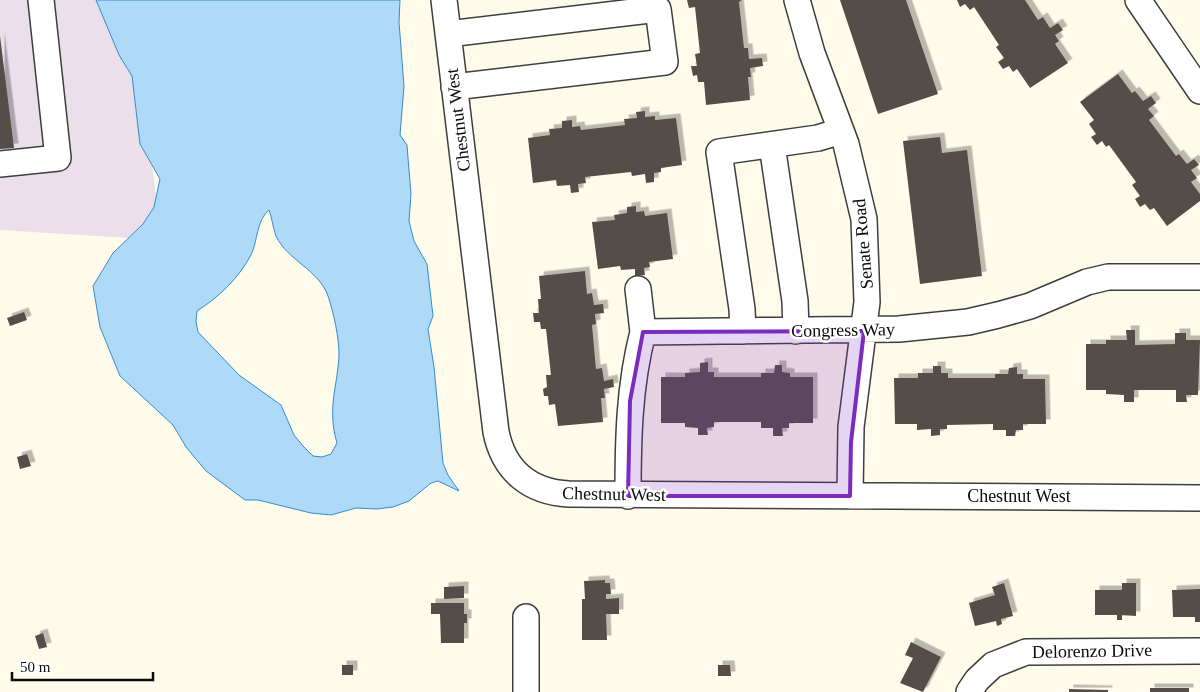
<svg xmlns="http://www.w3.org/2000/svg" width="1200" height="692" font-family="Georgia,serif">
<style>
.industrial{fill:#eadfeb}
.water{fill:#aed9f7;stroke:#338ccf;fill-rule:evenodd}
.building{fill:#544d48;filter:url(#shadow)}
.lines{fill:none;stroke-linecap:round;stroke-linejoin:round}
.minor-casing{stroke:#3e3e3e;stroke-width:28}
.minor{stroke:#fff;stroke-width:25}
.marked{fill:#7b2cbf;fill-opacity:0.2;stroke:#7b2cbf;stroke-width:4;stroke-linejoin:round}
.labels{text-anchor:middle;dominant-baseline:central;stroke-width:5;stroke-linejoin:round;paint-order:stroke}
.street-label{font-size:18px;fill:#0b0b0b;stroke:#fff}
</style>
<defs>
<filter id="shadow"><feDropShadow dx="4.5" dy="-4.5" stdDeviation="0" flood-color="#0004"/></filter>
</defs>
<rect width="100%" height="100%" fill="#fffbea"/>
<path class="industrial" d="M0,0H130L162,240L0,230Z"/>
<path class="water" d="M96,0H400L399,22L404,86L400,135L407,145L408,158L411,194L409,221L414,241L427,264L433,316L428,329L434,367L443,463L448,475L459,491L438,481L431,483L409,501L393,507L377,509L356,508L331,515L311,513L258,500H245L206,471L186,447L173,425L120,376L100,327L93,286L113,253L143,224L154,207L160,179L140,144L132,76L119,55ZM269,210C272,218 273,228 276,236C287,260 319,270 328,296C334,314 339,337 339,356C337,389 327,409 337,443L331,454L322,457L313,456L303,446L294,435L281,405L239,375L198,332L196,321L197,311C219,297 238,279 251,255C258,241 256,221 269,210Z"/>
<path class="building" d="M687,0H742L739,2L744,48H748L749,59L762,58L763,66L750,68L751,77H748L750,100L706,105L704,82H698L697,75L693,76L691,66H697L695,54L700,53L695,7L689,8Z
M840,0H906L938,94L878,114Z
M957,0H1025L1038,20L1043,17L1050,28L1058,23L1063,30L1055,35L1059,41L1055,44L1068,63L1030,88L1017,69L1013,72L1009,66L1003,69L998,62L1004,58L996,47L999,45L974,7L970,10L965,4L960,7Z
M0,36L14,148L0,149Z
M1118,74L1132,93L1135,91L1143,101L1151,96L1156,103L1148,109L1154,116L1149,120L1176,156L1179,154L1187,164L1194,159L1199,165L1191,170L1197,178L1191,182L1200,194V201L1167,226L1154,208L1150,210L1145,204L1140,207L1135,199L1140,196L1132,185L1136,182L1109,145L1106,147L1102,141L1097,145L1091,137L1096,134L1089,124L1094,120L1080,102Z
M645,111V117L655,116V120L676,118L682,165L661,168V172L654,173V182L646,183L645,174L632,176L631,172L585,177L586,183L578,184L579,192L571,193L570,185L557,186L556,180L533,183L528,138L550,135L549,129L562,128V121L572,120V127L580,126L581,130L625,125L624,119L637,118L636,112Z
M940,137L942,153L967,150L982,276L920,284L903,141Z
M636,206V212L644,211L645,216L667,213L673,259L649,262L650,267L644,268L645,275L635,276V269L621,270L620,266L598,269L592,222L615,220L614,215L627,213V207Z
M585,271L587,294L592,293L594,305L603,304L604,313L595,314L596,324L592,325L596,369L602,368L604,381L613,379L614,387L604,389L605,398H601L603,422L558,426L555,404L549,405L548,396H544L543,389L547,387L546,375H551L546,329H541L540,322H534L533,313H539L538,299H541L539,276Z
M24,312L27,320L10,326L7,318Z
M1126,330H1135V345L1175,344V333H1186V340H1200L1198,395H1186L1187,402H1176V390H1134V402H1124V395L1106,394V390H1086V344H1106V340H1127Z
M708,362V372H714V377H761V373H774L775,365H782V372L790,373V377H813V423H789V428H782L783,436H773V428H761V422H714V427L707,428L708,435H698V428L685,427V423H661V377H685V373L700,372V363Z
M933,366H941V373H948V378H995V374H1008L1009,368L1017,367V374H1023V379H1045L1046,424H1023V430H1016L1015,436H1006V430H993V424L947,425V429H940V435L931,436V429L917,430V424H895L894,378H918V373H933Z
M27,454L31,466L20,469L17,457Z
M605,580V583H610L611,594H606V599L619,598V614H606L607,640H582V599H585L584,581Z
M1004,583L1013,616L1001,619L1002,624L997,626L996,621L975,626L969,603L995,595L992,587Z
M1122,583H1136V616L1122,615V620H1117V615H1095V590H1122Z
M464,586V598L444,599V587Z
M1200,589V622H1195V617H1173L1172,590Z
M431,603H464V614H467V623H464V643H441L440,614H431Z
M43,633L47,647L39,649L35,636Z
M911,642L941,657L923,692L900,683L913,658L905,655Z
M342,665H353V675H342Z
M718,665H730L731,676H718Z
M1150,688H1189V692H1150Z
M1069,689L1108,690V692H1069Z"/>
<g class="lines">
<g class="minor-casing">
<path id="minor" d="M444,0L496,432C504,471 530,492 569,494L1200,498
M797,0L812,53L846,144L864,219L867,302L851,427L850,496
M1138,0L1200,91
M448,34L658,9L665,62L454,87
M772,145L795,301L796,331
M0,164L58,158L41,0
M638,289L643,332
M743,331L742,309L719,152L818,138L841,131
M628,496C628,440 629,386 643,332L899,329L968,322L998,315L1030,306L1087,282L1108,277H1200
M526,617V692
M969,692L977,680L993,665L1026,652L1200,651"/>
</g>
<use href="#minor" class="minor"/>
</g>
<path class="marked" d="M864,331L851,442L850,496H628L630,401L643,332Z"/>
<g class="labels">
<g class="street-label">
<text transform="translate(458 120) rotate(-97)">Chestnut West</text>
<text transform="translate(863 244) rotate(-95)">Senate Road</text>
<text transform="translate(843 330) rotate(-1)">Congress Way</text>
<text transform="translate(614 494) rotate(1)">Chestnut West</text>
<text x="1019" y="496">Chestnut West</text>
<text transform="translate(1092 651) rotate(-1)">Delorenzo Drive</text>
</g>
</g>
<path d="M12 672v8h141v-8" fill="none" stroke="#0b0b0b" stroke-width="2.5"/>
<text x="20" y="672" font-size="15" fill="#0b0b0b" stroke="#ffffff" stroke-width="4" paint-order="stroke">50 m</text>
</svg>
